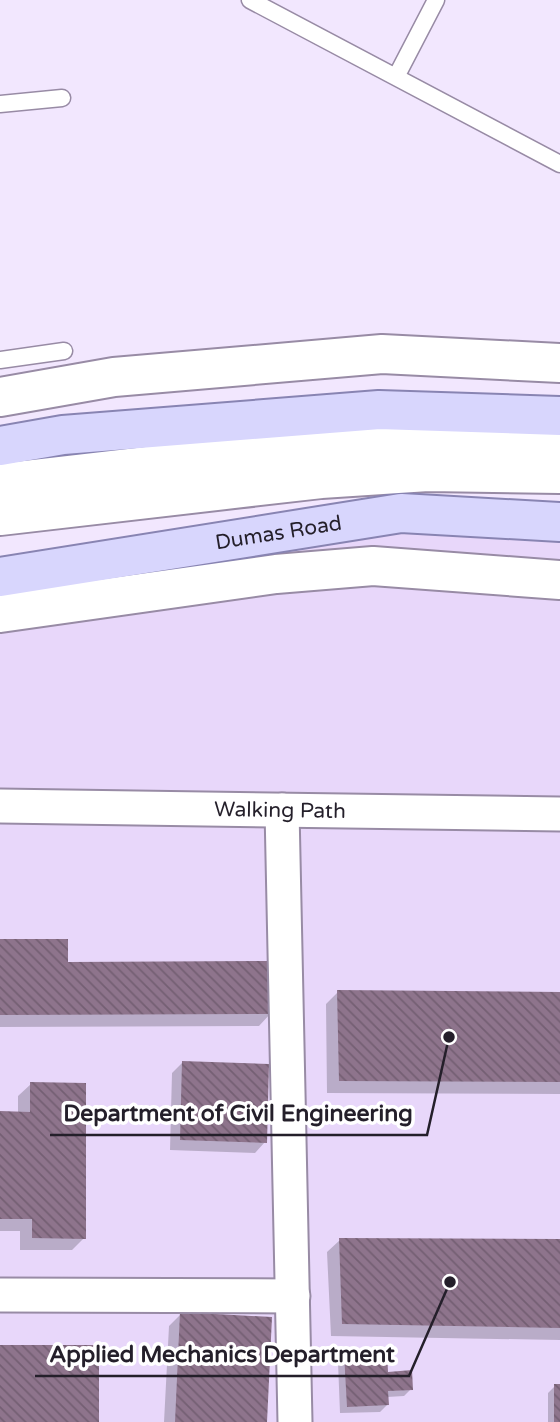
<svg xmlns="http://www.w3.org/2000/svg" width="560" height="1422" font-family="'Varela Round',sans-serif">
<style>
.built{fill:#e8d7fa}
.shadow{fill:#0003}
.building{fill:url(#building-back-hatch)}
.lines{fill:none;stroke-linecap:round;stroke-linejoin:round}
.service-casing{stroke:#988ba5;stroke-width:19}
.minor-casing{stroke:#988ba5;stroke-width:37}
.tertiary-casing{stroke:#988ba5;stroke-width:42}
.secondary-casing{stroke:#988ba5;stroke-width:42}
.primary-casing{stroke:#8884b2;stroke-width:42}
.service{stroke:#fff;stroke-width:16}
.minor{stroke:#fff;stroke-width:33}
.tertiary{stroke:#fff;stroke-width:38}
.secondary{stroke:#fff;stroke-width:38}
.primary{stroke:#d8d6fd;stroke-width:38}
.labels{text-anchor:middle;dominant-baseline:central;stroke-width:7;stroke-linejoin:round;paint-order:stroke}
.street-label{font-size:21px;fill:#241f2a;stroke:#fff}
.leader{fill:none;stroke:#241f2a;stroke-width:2.5}
.callout-dot{fill:#241f2a;stroke:#fff;stroke-width:2.5}
.callout-label{font-size:23px;text-anchor:middle;font-weight:bold;fill:#241f2a;stroke:#fff;stroke-width:7;stroke-linejoin:round;paint-order:stroke}
</style>
<defs>
<pattern id="building-back-hatch" width="6" height="6" patternUnits="userSpaceOnUse" patternTransform="scale(1.75)"><rect width="6" height="6" fill="#8e748c"/><path d="M-1 5l2 2M0 0l6 6M5-1l2 2" fill="none" stroke="#745f73"/></pattern>
</defs>
<rect width="100%" height="100%" fill="#f2e7fe"/>
<path class="built" d="M401,527L560,536V1422H0V575Z"/>
<path class="shadow" d="M0,941L67,963L271,1013L259,1026L0,1027Z
M338,992L560,994V1094L327,1093L326,1004Z
M182,1063L265,1142L255,1153L170,1150L172,1073Z
M31,1084L84,1238L72,1250H20V1231H0V1113H18V1096Z
M340,1240L560,1241V1340L331,1336L327,1252Z
M181,1314L265,1422H164L169,1326Z
M345,1354L411,1389L404,1396L387,1397V1405L380,1412L340,1413L338,1362Z
M555,1386H560V1422H548V1393Z"/>
<path class="building" d="M0,939H68V962L272,961L273,1014L0,1015Z
M337,990L560,992V1082L339,1081Z
M182,1061L269,1064L267,1143L180,1140Z
M30,1082L86,1083V1239L32,1238V1219H0V1111L30,1112Z
M339,1238L560,1239V1328L342,1324Z
M180,1312L272,1317L267,1422H175Z
M0,1345H99V1422H0Z
M387,1351L388,1372L412,1370L413,1390L388,1391L389,1405L347,1407L344,1353Z
M554,1384H560V1422H554Z"/>
<g class="lines">
<g class="service-casing">
<path id="service" d="M250,0L560,164
M396,77L436,0
M0,104L62,98
M0,360L64,351"/>
</g>
<g class="minor-casing">
<g id="minor">
<path id="s1" d="M0,806L560,814"/>
<path d="M282,810L295,1422"/>
<path d="M0,1295L293,1296"/>
</g>
</g>
<g class="tertiary-casing">
<path id="tertiary" d="M0,397L114,377L382,354L560,363
M0,613L276,574L373,566L560,580"/>
</g>
<g class="secondary-casing">
<path id="secondary" d="M0,483L293,449L452,441L560,444
M0,516L321,479L428,472L560,474"/>
</g>
<g class="primary-casing">
<g id="primary">
<path d="M0,446L63,435L379,410L560,416"/>
<path id="s2" d="M0,577L401,513L560,522"/>
</g>
</g>
<use href="#service" class="service"/>
<use href="#minor" class="minor"/>
<use href="#tertiary" class="tertiary"/>
<use href="#secondary" class="secondary"/>
<use href="#primary" class="primary"/>
</g>
<g class="labels">
<g class="street-label">
<text stroke="none"><textPath href="#s2" startOffset="282">Dumas Road</textPath></text>
<text stroke="none"><textPath href="#s1" startOffset="280">Walking Path</textPath></text>
</g>
</g>
<path class="leader" d="M449 1037L427 1135H50M450 1282L409 1376H35"/>
<g class="callout-dot">
<circle cx="449" cy="1037" r="7"/>
<circle cx="450" cy="1282" r="7"/>
</g>
<g class="callout-label">
<text x="238" y="1121">Department of Civil Engineering</text>
<text x="222" y="1362">Applied Mechanics Department</text>
</g>
</svg>
